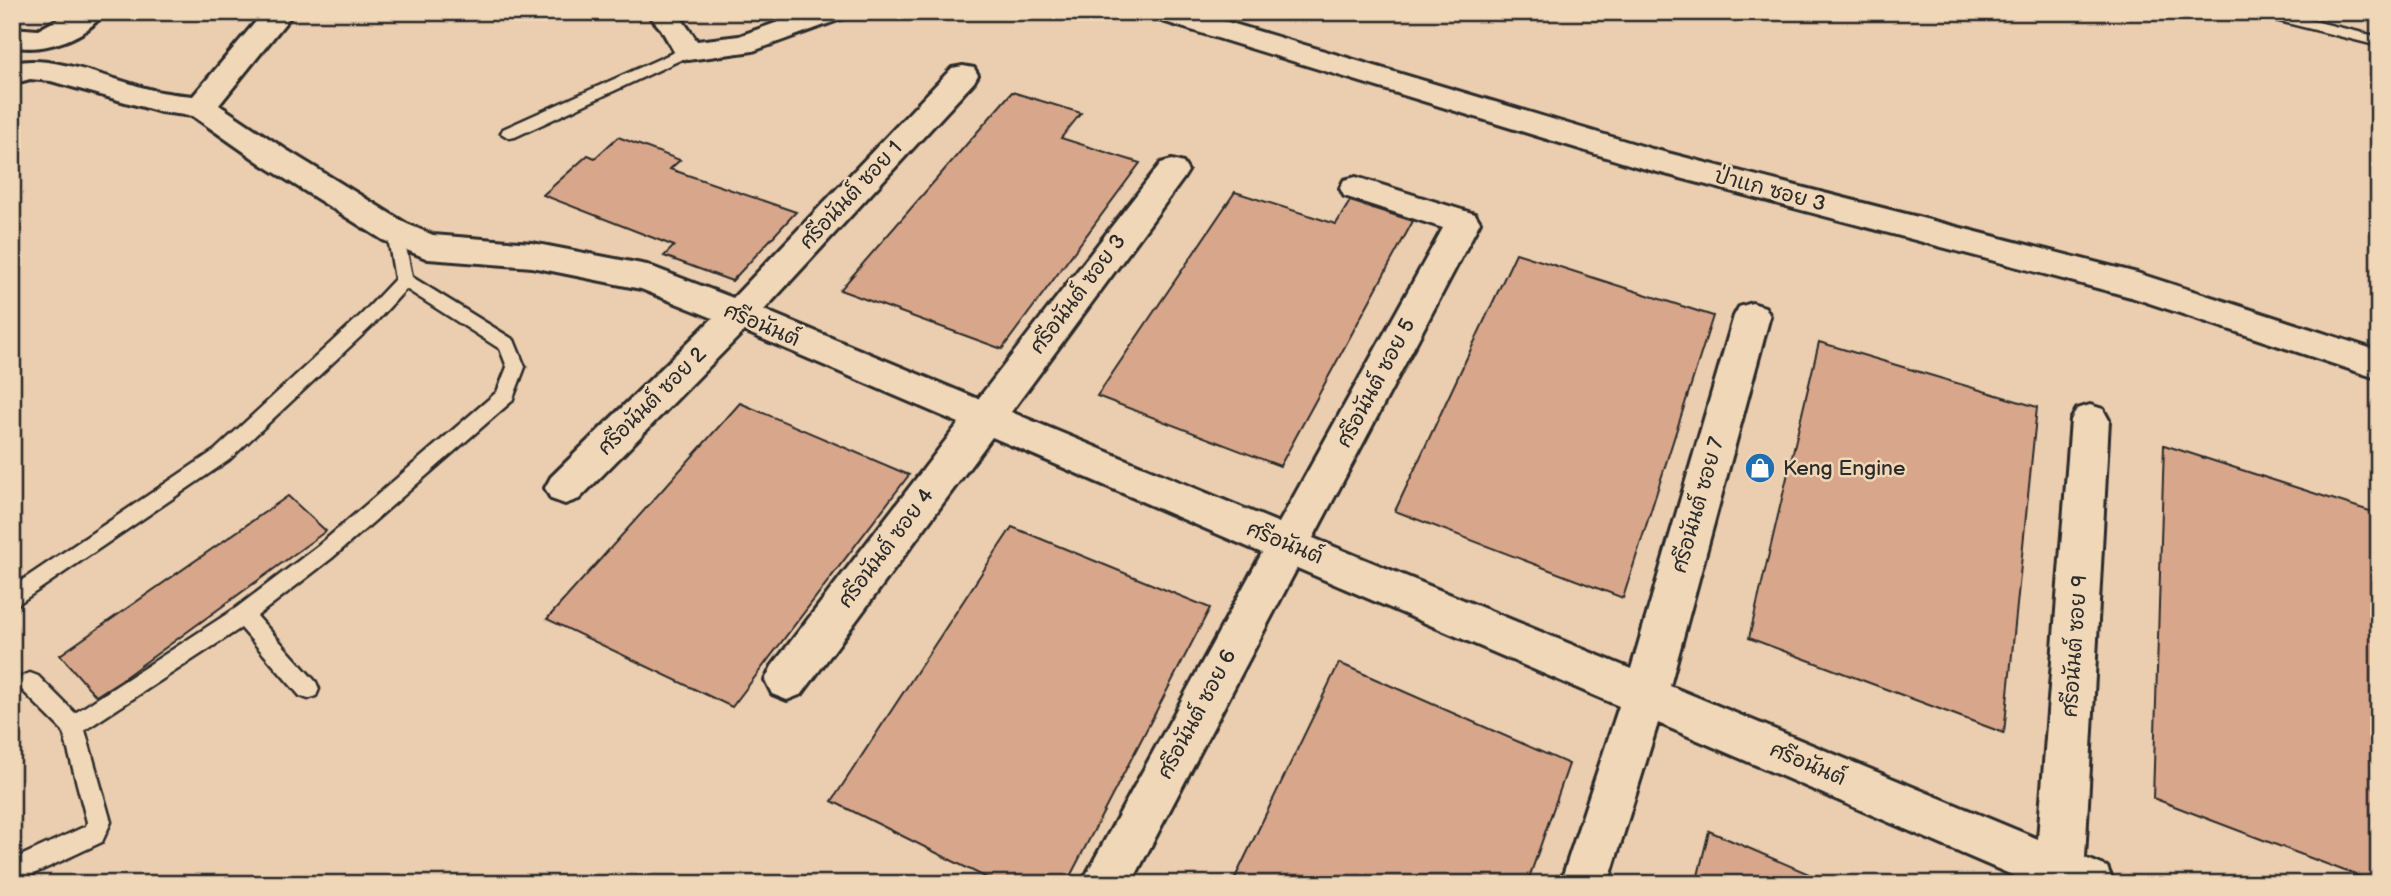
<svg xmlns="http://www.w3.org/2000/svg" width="2391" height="896" font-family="'Balsamiq Sans','Playpen Sans Thai',sans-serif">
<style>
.building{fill:#d8a78b;stroke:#2b2b2b;stroke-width:2}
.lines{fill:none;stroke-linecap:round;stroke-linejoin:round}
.lane-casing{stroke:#2b2b2b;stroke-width:5}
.street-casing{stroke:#2b2b2b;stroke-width:6}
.lane{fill:#f0d7b8;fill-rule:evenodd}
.street{fill:#f0d7b8;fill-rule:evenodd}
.labels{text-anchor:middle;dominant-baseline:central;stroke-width:5;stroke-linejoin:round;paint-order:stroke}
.street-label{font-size:21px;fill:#2b2b2b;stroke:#f0d7b8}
.poi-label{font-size:21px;fill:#2b2b2b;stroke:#f0d7b8;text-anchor:start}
</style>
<rect width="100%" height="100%" fill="#ebcdaf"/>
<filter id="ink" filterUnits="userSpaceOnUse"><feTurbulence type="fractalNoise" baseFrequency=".0143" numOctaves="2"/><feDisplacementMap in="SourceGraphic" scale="14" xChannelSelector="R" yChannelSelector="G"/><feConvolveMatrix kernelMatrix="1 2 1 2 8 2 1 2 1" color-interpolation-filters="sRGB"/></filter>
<g filter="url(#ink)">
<path class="building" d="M1012,92L1081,113L1061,138L1140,163L1002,349L840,290Z
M618,137L680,160L670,169L796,212L732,281L664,256L674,246L543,195L588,155L595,158Z
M1235,192L1336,224L1350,201L1413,221L1280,466L1097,396Z
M1516,253L1713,316L1623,598L1395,511Z
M1819,342L2037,407L2004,733L1749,638Z
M740,403L909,475L732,707L547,619Z
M2164,445L2379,514V884L2153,798Z
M288,496L326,531L121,680L96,696L60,655Z
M1012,527L1210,608L1066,884H999L832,801Z
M1339,663L1569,764L1527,884H1232Z
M1709,831L1832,884H1696Z"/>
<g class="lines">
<g class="lane-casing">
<path id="lane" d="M2241,12H2277L2379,37V46L2271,19L2248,16Z
M688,46L693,48L695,51L693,54L515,137L509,138L501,133L503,129Z
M395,226L403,232L412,277L514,340L525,367L512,401L332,558L257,616L316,682L319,689L316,696L308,699L300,696L241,628L85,730L111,822L102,842L12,884V860L86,826L87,822L63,731L22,690L19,683L22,676L30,673L38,676L75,713L236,608L318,546L497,392L507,367L500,349L406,289L374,324L229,460L12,608V587L215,450L362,314L395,279L387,232Z"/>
</g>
<g class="street-casing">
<path id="street" d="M71,12H104C86,39 43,53 12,46V28L38,30Z
M264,12H294L219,105L285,149L407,224L433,235L532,243L647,265L733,298L952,68L963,66L974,68L978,75L974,82L764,310L978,399L1161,163L1172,160L1183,163L1188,171L1183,179L1011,412L1279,523L1443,228L1344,196L1340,188L1344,180L1356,177L1475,214L1480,222L1313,538L1631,669L1734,316L1739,307L1752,303L1765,307L1770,316L1670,686L2038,839L2071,420L2077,409L2090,405L2103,409L2109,420L2085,858L2107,867L2114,884H2033L1658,723L1608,884H1560L1619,706L1297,568L1131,884H1081L1262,553L992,437L802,694L787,700L772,694L765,680L772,666L959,423L744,331L579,499L565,504L551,499L545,488L551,477L713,318L641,289L532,267L428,259L383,240L263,165L193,116L161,112L51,81L30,79L12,84V64C48,51 122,84 161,92C171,94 183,95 193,96Z
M646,12H677L697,41L739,36L806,12H848L844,18L753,51L688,60L677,57L661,29Z
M1148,12H1194L1652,149L2137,273L2379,351V379L2131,297L1635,166L1152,18Z"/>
</g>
<use href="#lane" class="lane"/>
<use href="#street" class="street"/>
</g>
</g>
<defs>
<g id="shop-disc" transform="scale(1.575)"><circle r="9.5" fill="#1f6fb2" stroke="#f0d7b8"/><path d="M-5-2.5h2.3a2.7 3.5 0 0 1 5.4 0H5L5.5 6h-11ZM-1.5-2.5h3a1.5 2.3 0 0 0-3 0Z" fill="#fff"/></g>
</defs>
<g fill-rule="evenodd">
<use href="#shop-disc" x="1760" y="468"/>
</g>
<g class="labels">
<g class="street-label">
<text transform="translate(1770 190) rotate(15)">ป่าแก ซอย 3</text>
<text transform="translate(851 195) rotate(-47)">ศรีอนันต์ ซอย 1</text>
<text transform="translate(1078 294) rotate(-53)">ศรีอนันต์ ซอย 3</text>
<text transform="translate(762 325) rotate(23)">ศรีอนันต์</text>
<text transform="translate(1376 383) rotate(-62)">ศรีอนันต์ ซอย 5</text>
<text transform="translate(652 401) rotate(-45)">ศรีอนันต์ ซอย 2</text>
<text transform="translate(1698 505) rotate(-74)">ศรีอนันต์ ซอย 7</text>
<text transform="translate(1285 543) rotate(22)">ศรีอนันต์</text>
<text transform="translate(886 548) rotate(-53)">ศรีอนันต์ ซอย 4</text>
<text transform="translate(2075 646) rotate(-86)">ศรีอนันต์ ซอย 9</text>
<text transform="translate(1197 714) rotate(-62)">ศรีอนันต์ ซอย 6</text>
<text transform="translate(1808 764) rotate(23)">ศรีอนันต์</text>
</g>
<g class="poi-label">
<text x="1783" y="468">Keng Engine</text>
</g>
</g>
<rect width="2391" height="896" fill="none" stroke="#f0d7b8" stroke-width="42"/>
<rect x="21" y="21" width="2349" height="854" fill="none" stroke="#2b2b2b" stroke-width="2.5" filter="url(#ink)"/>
</svg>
